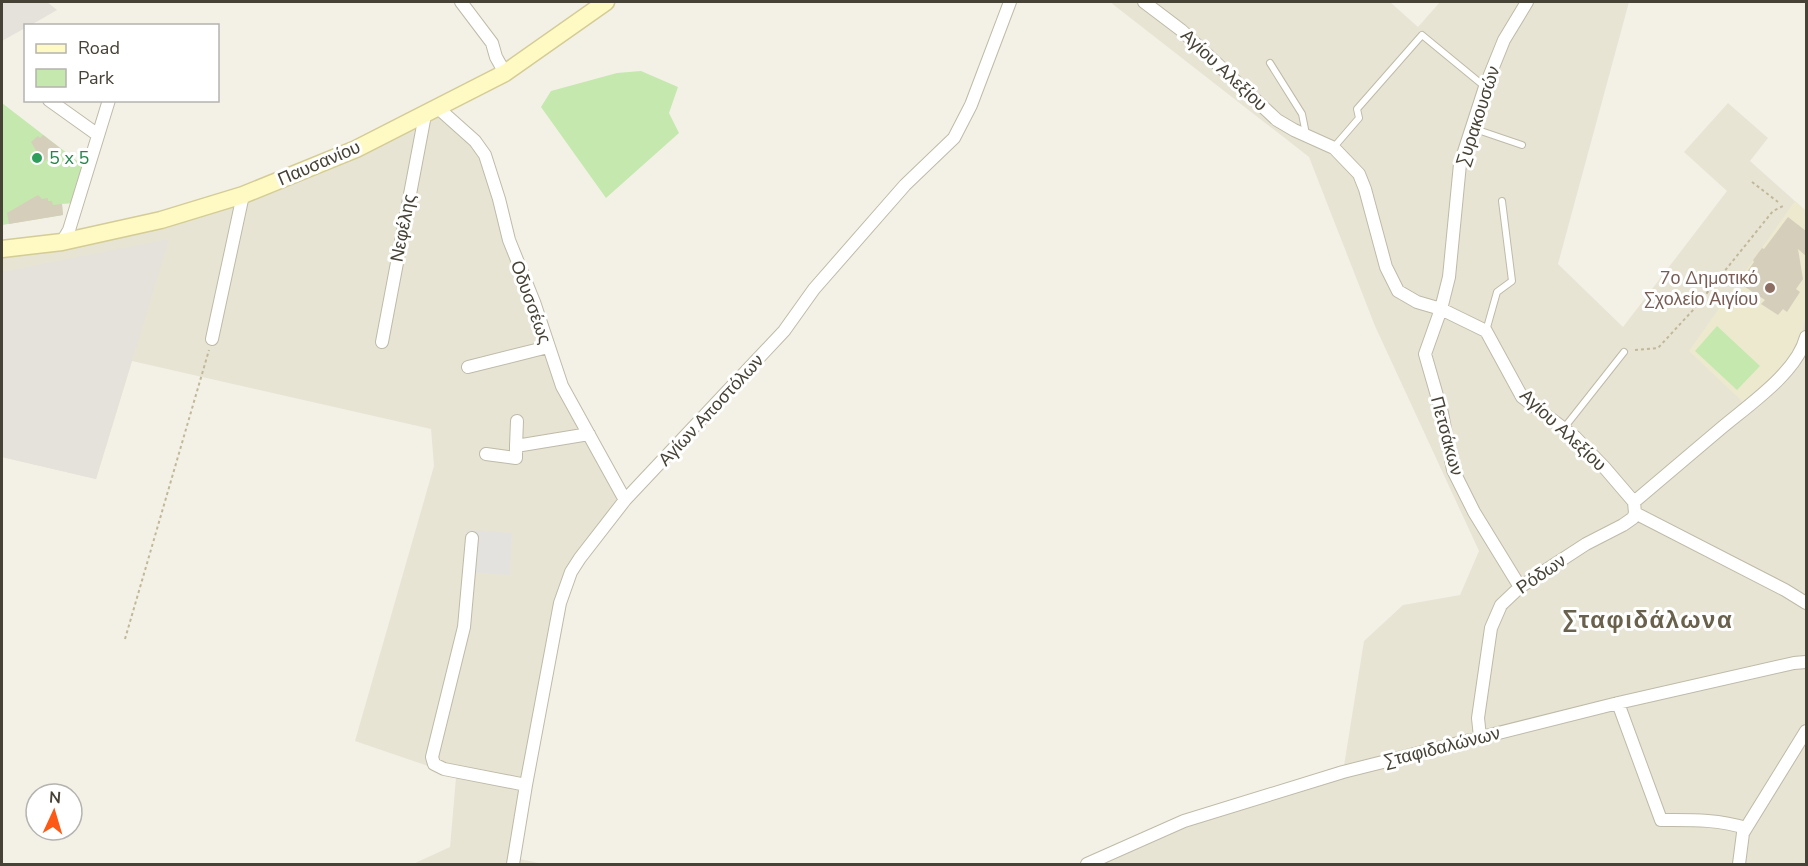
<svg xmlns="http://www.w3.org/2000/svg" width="1808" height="866" font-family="'Nunito Sans',sans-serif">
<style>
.residential{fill:#e7e4d4}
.industrial{fill:#e5e2db}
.education{fill:#ece9cf}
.green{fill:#c5e8ae}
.parking{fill:#e4e2de}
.building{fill:#d5cebb}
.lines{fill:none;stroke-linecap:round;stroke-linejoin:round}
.lane-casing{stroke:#bfbaa8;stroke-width:8}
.street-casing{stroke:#bfbaa8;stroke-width:14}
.secondary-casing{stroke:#d4cc95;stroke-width:19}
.path{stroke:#c1b899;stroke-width:2;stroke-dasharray:3 3;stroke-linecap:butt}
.lane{stroke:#fff;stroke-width:6}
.street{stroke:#fff;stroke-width:12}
.secondary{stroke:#fff9c4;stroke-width:16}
.leisure-dot{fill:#2e9e5b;stroke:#fff;stroke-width:2}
.education-dot{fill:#8d6e63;stroke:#fff;stroke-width:2}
.labels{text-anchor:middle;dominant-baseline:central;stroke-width:6;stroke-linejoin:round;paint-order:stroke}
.street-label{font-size:18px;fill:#464235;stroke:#fff}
.leisure-label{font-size:18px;fill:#27864d;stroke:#fff;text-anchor:start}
.education-label{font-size:18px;fill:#785e54;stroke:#fff;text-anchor:end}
.district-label{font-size:24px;font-weight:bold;letter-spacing:1.5px;fill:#69614c;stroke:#fff}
</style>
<rect width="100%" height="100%" fill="#f3f1e6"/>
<path class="residential" d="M1110,2H1390L1418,27L1440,2H1629L1558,264L1623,327L1727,191L1684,152L1728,103L1768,138L1750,161L1806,211V864H1086L1115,851L1343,772L1364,641L1403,605L1460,595L1479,551L1375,326L1309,157Z
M438,108L475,141L548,347L625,500L571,572L515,858L543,864H413L450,847L456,778L431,767L355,741L434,466L431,429L132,361L96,479L2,457V249L161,220Z"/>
<path class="industrial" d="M2,2H47L57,10L31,25L26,26L25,28L2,41Z
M169,239L96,479L2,457V272Z"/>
<path class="education" d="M1795,201L1806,211V316L1799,345L1789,361L1745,404L1689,351Z"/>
<path class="green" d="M641,71L678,87L669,113L679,133L606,198L541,107L551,91L617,73Z
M2,103L85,167L74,203L62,204L63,215L2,225Z
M1717,326L1760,366L1737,390L1695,351Z"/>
<path class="parking" d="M467,530L512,533L510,575L465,572Z"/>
<path class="building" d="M43,135L60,148L43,162L31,142L38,136L40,138Z
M38,195L42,199L48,198V201H52L53,205L62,204L63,215L9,224L7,213Z
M1788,217L1806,231V256L1798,249L1803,279L1796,289L1800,292L1787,312L1783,309L1778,315L1761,304L1765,300L1739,283L1754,262L1753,260L1762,248L1764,249Z"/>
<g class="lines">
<g class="lane-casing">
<path id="lane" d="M1270,63L1302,114L1306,134
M1472,128L1522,145
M1334,147L1359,118L1357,109L1422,35L1484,86
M1486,331L1497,292L1512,281L1502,201
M1564,428L1624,352"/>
</g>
<g class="street-casing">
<path id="street" d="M461,2L492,43L496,57L505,73
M1144,2L1181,30L1277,120L1294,130L1334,148L1359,174L1365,189L1386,267L1398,291L1417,302L1441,309L1486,331L1522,397L1575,437L1604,467L1634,502L1635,513
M49,100L98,135
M438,108L475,141L485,155L499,199L509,240L534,302L562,386L625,500
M62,242L69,230L109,100
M212,339L243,195
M382,342L425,115
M468,367L548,347
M517,421L516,446L589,434
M486,454L516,458V446
M1634,502C1662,478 1691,454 1719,430C1747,406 1797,373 1806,337
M1635,513L1785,590L1806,603
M472,538L464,627L432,757L434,764L444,769L526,785
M1520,587L1474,512L1453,470L1442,413L1425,354L1441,309L1449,277L1460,164L1485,87L1504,40L1527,2
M1618,703L1661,820C1691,820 1717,819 1746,828
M1480,737L1478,718L1491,628L1501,605L1520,587L1586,544L1623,525L1633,518L1635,513
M513,864L526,785L560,603L571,572L580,558L625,500L784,331L814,289L905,185L954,138L971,105L1010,2
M1087,864L1184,821L1343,772L1618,703L1794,663L1806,662
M1739,864L1743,833L1806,731"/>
</g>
<g class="secondary-casing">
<path id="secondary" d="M2,249L62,242L161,220L243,195L356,149L505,73L606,2"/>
</g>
<path class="path" d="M1752,182L1778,202
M1635,350L1658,348L1694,309L1773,211L1783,206
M125,639L209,350"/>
<use href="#lane" class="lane"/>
<use href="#street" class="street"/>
<use href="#secondary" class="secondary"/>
</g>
<circle class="leisure-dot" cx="37" cy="158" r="6"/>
<circle class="education-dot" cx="1770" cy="288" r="6"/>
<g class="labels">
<g class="street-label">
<text transform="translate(1224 70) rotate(43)">Αγίου Αλεξίου</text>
<text transform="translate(1478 116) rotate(-72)">Συρακουσών</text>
<text transform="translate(319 163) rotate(-23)">Παυσανίου</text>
<text transform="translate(403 228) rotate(-79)">Νεφέλης</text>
<text transform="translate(531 302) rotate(70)">Οδυσσέως</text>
<text transform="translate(711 410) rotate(-47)">Αγίων Αποστόλων</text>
<text transform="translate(1563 430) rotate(43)">Αγίου Αλεξίου</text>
<text transform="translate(1447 436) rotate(75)">Πετσάκων</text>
<text transform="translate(1541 574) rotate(-34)">Ρόδων</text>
<text transform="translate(1442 747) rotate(-14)">Σταφιδαλώνων</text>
</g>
<g class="leisure-label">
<text x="49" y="158">5 x 5</text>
</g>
<g class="education-label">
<text x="1758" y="278">7ο Δημοτικό<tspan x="1758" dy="21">Σχολείο Αιγίου</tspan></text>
</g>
<g class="district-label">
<text x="1648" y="620">Σταφιδάλωνα</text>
</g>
</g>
<rect width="1808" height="866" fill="none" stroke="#464235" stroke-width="6"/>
<rect x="24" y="24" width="195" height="78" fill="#ffffff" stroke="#b5b3ae" stroke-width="1.5"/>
<rect x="36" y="44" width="30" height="9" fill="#fff9c4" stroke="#b5b3ae" stroke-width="1.5"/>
<text x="78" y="54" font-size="18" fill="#464235">Road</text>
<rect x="36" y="69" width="30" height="18" fill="#c5e8ae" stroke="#b5b3ae" stroke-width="1.5"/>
<text x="78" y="84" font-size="18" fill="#464235">Park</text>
<g transform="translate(54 812) rotate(4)"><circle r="28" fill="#ffffff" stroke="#b5b3ae" stroke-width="1.5"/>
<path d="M0-4.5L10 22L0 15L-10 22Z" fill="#fc5914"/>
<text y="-9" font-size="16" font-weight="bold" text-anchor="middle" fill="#464235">N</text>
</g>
</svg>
